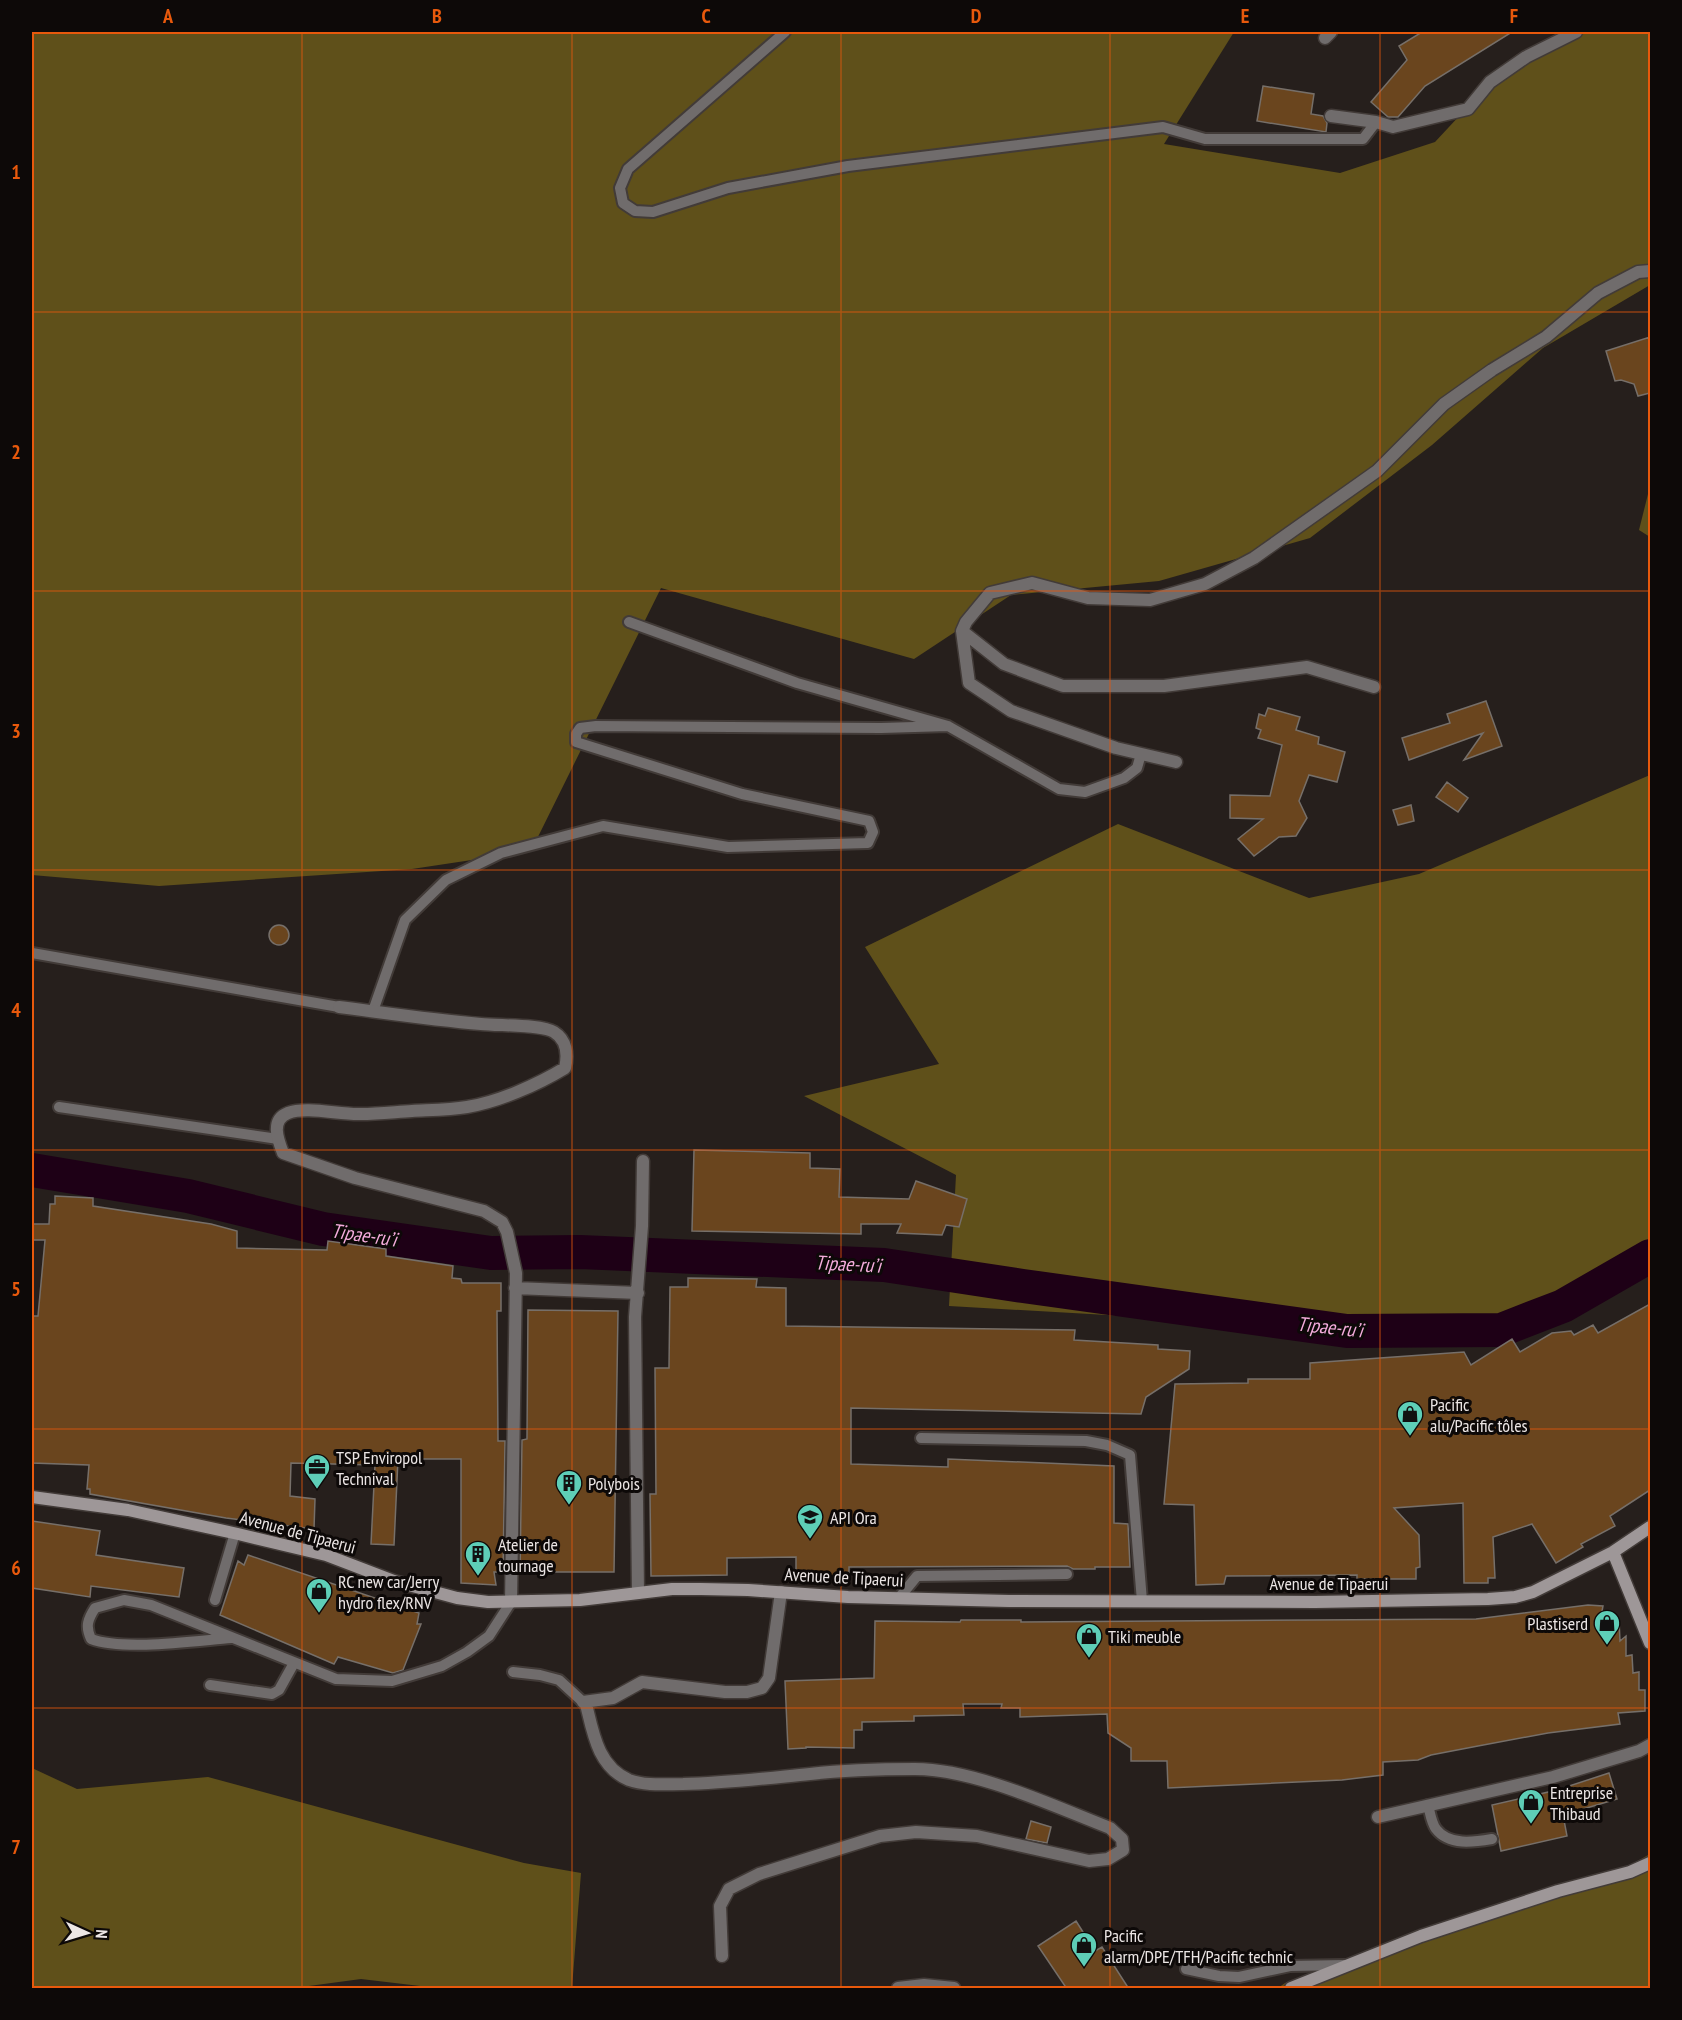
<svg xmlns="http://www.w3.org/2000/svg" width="1682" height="2020" font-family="'PT Sans Narrow',sans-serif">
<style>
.forest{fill:#5f501a}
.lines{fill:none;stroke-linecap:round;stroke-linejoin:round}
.river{stroke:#1e0016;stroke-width:34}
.building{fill:#6a451e;stroke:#766f69;stroke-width:1.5}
.lane-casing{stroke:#423b38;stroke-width:14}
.street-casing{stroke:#423b38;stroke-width:15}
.secondary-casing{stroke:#423b38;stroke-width:15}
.lane{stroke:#706c6c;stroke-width:10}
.street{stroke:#706c6c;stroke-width:12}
.secondary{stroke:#9e9798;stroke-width:12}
.grid{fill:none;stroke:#e8590c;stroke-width:1.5;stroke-opacity:0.55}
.labels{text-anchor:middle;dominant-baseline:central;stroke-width:6;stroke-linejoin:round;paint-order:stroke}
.poi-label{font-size:18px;fill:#ece6e5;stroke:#0d0908;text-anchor:start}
.street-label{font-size:18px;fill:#ece6e5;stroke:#0d0908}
.water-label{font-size:20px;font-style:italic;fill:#f4acdc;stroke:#0d0908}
.neatline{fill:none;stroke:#e8590c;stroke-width:2}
.grid-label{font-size:20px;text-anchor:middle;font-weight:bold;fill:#e8590c}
</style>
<rect width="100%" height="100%" fill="#261f1c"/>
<path class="forest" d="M32,32H1234L1164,144L1340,173L1435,142L1516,55L1575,32H1650V285L1543,348L1432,445L1310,538L1159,581L1011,595L914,659L661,588L531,851L412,869L159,886L32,875Z
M1650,486V537L1639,530Z
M1650,775V1252L1599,1284L1487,1327L1363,1340L1295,1337L1194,1320L949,1306L956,1175L804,1096L939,1064L865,947L1118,824L1309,898L1419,874Z
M32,1768L77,1789L208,1777L524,1863L581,1873L572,1988H437L361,1979L294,1988H32Z
M1650,1854V1988H1278L1285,1983L1625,1868Z"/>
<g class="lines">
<path class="river" d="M32,1170L188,1196L323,1229L491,1253L580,1252L884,1265L1023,1286L1347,1331L1501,1330L1563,1306L1650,1256"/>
</g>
<path class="building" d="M1422,32H1512L1425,86L1398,117H1388L1371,102L1407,60L1399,46Z
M1263,86L1314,94L1311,114L1323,116L1327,123L1326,132L1257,121Z
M1650,337V393L1638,396L1634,384L1621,380L1615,381L1606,351Z
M1486,701L1502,746L1464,760L1483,733L1409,760L1402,738L1450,723L1447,714Z
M1268,708L1300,717L1296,730L1319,737L1318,744L1345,752L1337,782L1309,775L1299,801L1307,818L1296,836L1279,837L1254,856L1238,839L1263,819L1230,818V795L1270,796L1282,745L1258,738L1261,730L1256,728L1259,714L1265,716Z
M1447,782L1468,798L1458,812L1436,797Z
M1411,805L1414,821L1398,825L1393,810Z
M269 935a10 10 0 1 1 20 0a10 10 0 1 1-20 0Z
M694,1150L810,1153V1168L840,1169L839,1197L909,1199L916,1181L967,1199L959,1227L946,1225L942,1235L897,1233L901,1224H861V1234L692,1231Z
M55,1196L93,1198V1206L211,1224L237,1231V1248L327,1250L328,1241L386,1249V1256L453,1266L452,1278L461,1279L462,1283H501V1311H497L498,1441H505L503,1572H494L496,1585L461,1583V1459H398L394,1545L371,1544L375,1465L291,1463L290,1496L315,1499L314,1529L226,1518L90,1494V1489H87L89,1465L32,1463V1316H38L45,1240H33V1224H49L50,1204H55Z
M688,1278L757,1279L756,1287L786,1288V1326L1075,1330L1074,1340L1158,1345V1349L1190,1351L1189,1369L1146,1397L1141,1414L851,1408V1464L948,1467V1459L1114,1466V1523L1128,1524L1130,1567H1095V1569H1073L1067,1566L849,1567V1578L796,1577V1557L727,1558V1575L651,1576L650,1494H656L655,1368H669L670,1287H688Z
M1650,1304V1490L1610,1516L1615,1526L1581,1544L1583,1547L1556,1563L1532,1524L1493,1537L1495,1578H1488V1583H1464L1463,1503L1394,1508L1419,1535L1420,1567L1416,1568V1579H1357V1575L1226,1576L1224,1584L1196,1585L1194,1505L1164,1504L1175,1384L1248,1383V1379H1310V1363L1464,1352L1471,1365L1512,1339L1520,1352L1552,1333L1571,1331L1574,1335L1593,1325L1598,1333Z
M528,1310L618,1311L614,1572H520L522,1440L527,1439Z
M32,1521L100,1531L96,1555L184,1568L179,1597L91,1586L90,1597L32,1588Z
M248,1555L419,1613L417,1624H421L403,1670L393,1673L338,1657L334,1664L220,1615L238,1561L244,1565Z
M1588,1605L1603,1606L1600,1622L1619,1620L1620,1641L1626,1636V1656L1632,1655L1633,1673L1639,1672V1690H1645V1711L1618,1713L1620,1724L1548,1733L1478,1746L1431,1755L1418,1760L1383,1762V1775L1342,1780L1168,1788L1167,1761H1131V1748L1108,1733L1107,1714L1020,1717V1708H1001L1002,1704H963L964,1715L914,1716V1721L862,1722V1730H854V1748L806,1747V1748L788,1749L785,1681L874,1678L875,1621L960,1622L961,1620H1021V1622L1476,1619Z
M1609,1773L1617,1799L1563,1815L1567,1836L1501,1851L1492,1805L1557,1790Z
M1031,1821L1051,1827L1047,1843L1026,1839Z
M1076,1921L1095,1951L1102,1947L1129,1989H1067L1038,1946Z"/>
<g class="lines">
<g class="lane-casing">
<path id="lane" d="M785,32L628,169L620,188L623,203L635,211L653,212L728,188L848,166L1163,127L1205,139H1363L1376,122
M629,622L797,683L948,726L1059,789L1085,792L1124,778L1137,768L1141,754
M32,953L339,1007
M373,1011L405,920L446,880L501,853L603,826L728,847L868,843L873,832L869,821L742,794L576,742V734L580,728L596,726L881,728L948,726
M59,1107L278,1139
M921,1438L1086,1441L1107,1445L1130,1455L1142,1601
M899,1598L917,1576L1067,1574
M215,1600L235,1533
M231,1638C194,1641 124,1651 91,1639C85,1626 88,1619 95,1608L124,1600L151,1605L336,1679L392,1681L442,1666L467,1652L489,1636L511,1602
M513,1672L540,1675L559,1680L583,1702
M210,1685L272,1694L279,1690L294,1663
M1428,1805C1430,1812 1431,1822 1436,1829C1449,1846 1474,1842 1492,1839
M1186,1969L1219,1976L1239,1977L1290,1966L1345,1965"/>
</g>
<g class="street-casing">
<path id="street" d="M1325,38L1331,32
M1331,116L1376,122L1393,127L1468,109L1490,82L1526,57L1576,32
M962,631L1004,664L1063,686H1164L1307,667L1374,687
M1176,762L1116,748L1011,711L969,683L962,631L966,622L990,593L1032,583L1088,598L1150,600L1205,584L1254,558L1377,471L1444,404L1492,370L1546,337L1598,293L1638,272L1650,271
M339,1007C386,1013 433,1020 481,1024C498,1026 541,1024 554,1032C567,1040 568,1055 565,1068C537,1085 498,1102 467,1107C449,1110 430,1110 412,1111C395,1112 378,1114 361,1114C340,1115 307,1106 288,1113C270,1120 278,1140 283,1153L355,1178L484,1211L502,1222L507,1232L516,1273L511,1602
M515,1288L638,1293
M638,1593L635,1317L642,1226L643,1161
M1378,1817L1553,1777L1639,1751L1650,1745
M722,1956L720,1906L729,1889L759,1874L880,1836L916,1832L977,1836L1089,1861L1108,1859L1123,1850L1122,1839L1110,1828C1053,1806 975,1769 915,1769C880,1769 845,1770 810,1774C768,1778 726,1783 683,1784C666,1784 645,1786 629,1780C598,1767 593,1733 586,1704L583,1702L613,1698L642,1682L725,1692H747L762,1688L769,1678L781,1592
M898,1988L924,1985L954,1988"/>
</g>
<g class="secondary-casing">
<path id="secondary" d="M32,1497L128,1510L238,1534L326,1555L394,1581L457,1598L488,1602L580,1600L672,1589H701L748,1590L848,1597L1009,1601L1315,1602L1488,1599L1515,1597L1533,1592L1613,1552L1650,1527
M1613,1552L1650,1643
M1291,1988L1421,1936L1558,1891L1630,1872L1650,1863"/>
</g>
<use href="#lane" class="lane"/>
<use href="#street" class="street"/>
<use href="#secondary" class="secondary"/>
</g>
<path class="grid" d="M302,32V1988M572,32V1988M841,32V1988M1110,32V1988M1380,32V1988M32,312H1650M32,591H1650M32,870H1650M32,1150H1650M32,1429H1650M32,1708H1650"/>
<defs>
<g id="shop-pin" transform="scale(1.35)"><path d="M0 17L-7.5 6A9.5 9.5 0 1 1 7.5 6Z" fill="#5eceb7" stroke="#0d0908"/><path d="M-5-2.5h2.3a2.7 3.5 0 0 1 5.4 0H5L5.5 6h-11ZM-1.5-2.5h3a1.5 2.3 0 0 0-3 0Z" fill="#111"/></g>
<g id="office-pin" transform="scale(1.35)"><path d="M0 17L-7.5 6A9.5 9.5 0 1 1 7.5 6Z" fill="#5eceb7" stroke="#0d0908"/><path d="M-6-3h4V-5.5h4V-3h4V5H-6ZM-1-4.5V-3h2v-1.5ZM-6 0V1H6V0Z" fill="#111"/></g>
<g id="building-pin" transform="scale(1.35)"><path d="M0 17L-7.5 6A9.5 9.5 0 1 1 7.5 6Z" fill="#5eceb7" stroke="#0d0908"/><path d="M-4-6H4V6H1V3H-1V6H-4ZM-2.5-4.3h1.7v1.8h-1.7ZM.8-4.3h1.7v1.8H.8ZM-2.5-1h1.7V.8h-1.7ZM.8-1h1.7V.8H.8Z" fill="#111"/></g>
<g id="school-pin" transform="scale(1.35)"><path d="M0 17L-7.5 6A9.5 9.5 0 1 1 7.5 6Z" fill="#5eceb7" stroke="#0d0908"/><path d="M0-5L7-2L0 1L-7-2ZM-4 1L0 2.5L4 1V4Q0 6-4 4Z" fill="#111"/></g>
</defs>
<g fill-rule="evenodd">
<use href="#shop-pin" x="1410" y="1414"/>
<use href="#office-pin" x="317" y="1467"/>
<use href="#building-pin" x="569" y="1483"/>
<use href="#school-pin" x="810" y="1517"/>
<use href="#building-pin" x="478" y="1554"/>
<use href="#shop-pin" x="319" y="1591"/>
<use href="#shop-pin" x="1607" y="1623"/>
<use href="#shop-pin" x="1089" y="1636"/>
<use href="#shop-pin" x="1531" y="1802"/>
<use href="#shop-pin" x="1084" y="1945"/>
</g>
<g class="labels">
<g class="poi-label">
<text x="1430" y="1404">Pacific<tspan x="1430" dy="21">alu/Pacific tôles</tspan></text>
<text x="336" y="1457">TSP Enviropol<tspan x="336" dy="21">Technival</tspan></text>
<text x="588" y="1483">Polybois</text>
<text x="830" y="1517">API Ora</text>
<text x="498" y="1544">Atelier de<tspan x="498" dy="21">tournage</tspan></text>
<text x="338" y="1581">RC new car/Jerry<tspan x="338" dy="21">hydro flex/RNV</tspan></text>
<text x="1588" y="1623" text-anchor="end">Plastiserd</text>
<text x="1108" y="1636">Tiki meuble</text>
<text x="1550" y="1792">Entreprise<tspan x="1550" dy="21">Thibaud</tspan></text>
<text x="1104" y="1935">Pacific<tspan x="1104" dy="21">alarm/DPE/TFH/Pacific technic</tspan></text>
</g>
<g class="street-label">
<text transform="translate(298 1532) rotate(15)">Avenue de Tipaerui</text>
<text transform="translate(844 1577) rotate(3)">Avenue de Tipaerui</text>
<text x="1329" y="1583">Avenue de Tipaerui</text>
</g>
<g class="water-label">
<text transform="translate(364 1235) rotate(8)">Tipae-ru’i</text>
<text transform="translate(848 1264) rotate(3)">Tipae-ru’i</text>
<text transform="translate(1330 1327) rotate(6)">Tipae-ru’i</text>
</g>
</g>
<rect width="1682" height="2020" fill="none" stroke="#0d0908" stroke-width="66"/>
<g transform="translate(87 1933) rotate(94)" stroke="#0d0908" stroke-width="4.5" paint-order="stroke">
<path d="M0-4.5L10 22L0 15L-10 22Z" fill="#ece6e5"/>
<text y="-9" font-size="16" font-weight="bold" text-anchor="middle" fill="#ece6e5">N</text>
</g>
<rect x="33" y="33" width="1616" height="1954" class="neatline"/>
<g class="grid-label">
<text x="168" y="23">A</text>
<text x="437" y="23">B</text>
<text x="706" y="23">C</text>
<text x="976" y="23">D</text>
<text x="1245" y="23">E</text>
<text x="1514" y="23">F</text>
<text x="16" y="179">1</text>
<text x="16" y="459">2</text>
<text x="16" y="738">3</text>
<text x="16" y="1017">4</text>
<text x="16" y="1296">5</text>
<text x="16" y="1575">6</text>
<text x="16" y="1854">7</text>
</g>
</svg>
